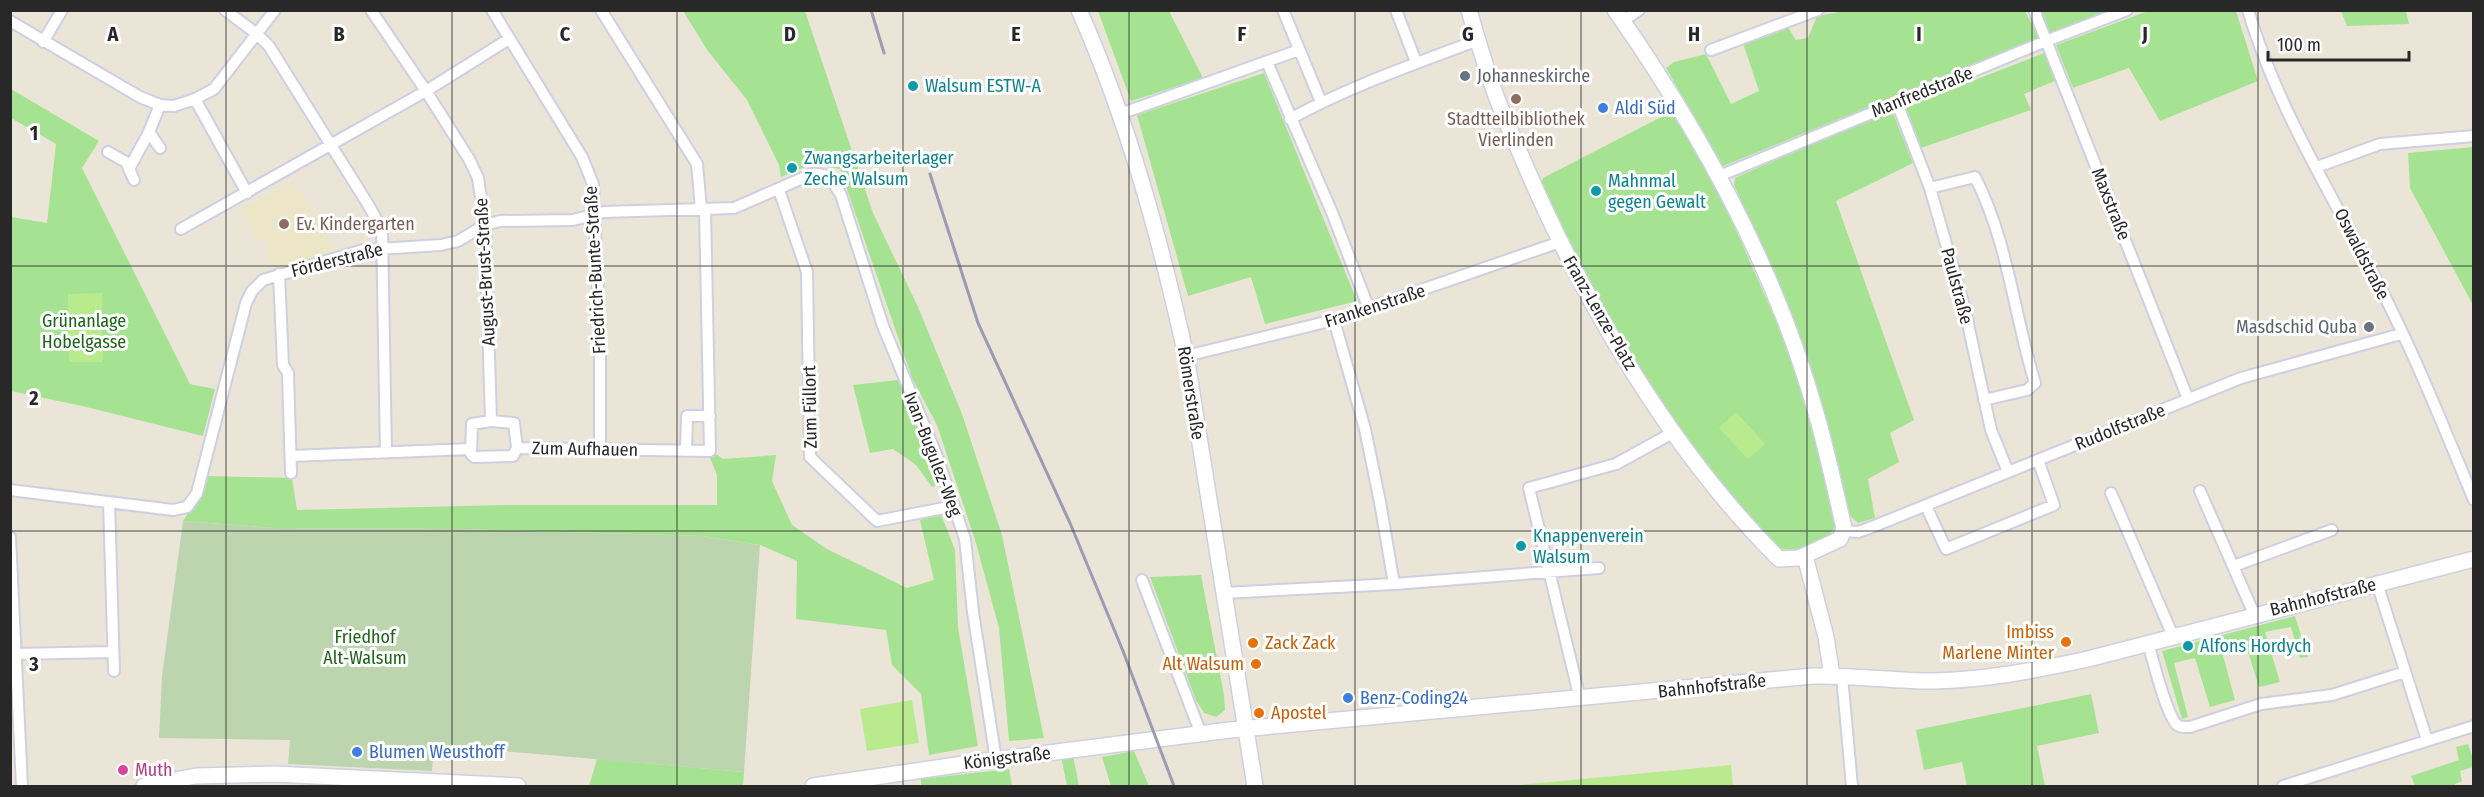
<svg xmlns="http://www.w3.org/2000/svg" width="2484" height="797" font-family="'Fira Sans Condensed',sans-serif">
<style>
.education{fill:#ede5c7}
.green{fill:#a5e393}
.cemetery{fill:#bdd5af}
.pitch{fill:#b9eb8e}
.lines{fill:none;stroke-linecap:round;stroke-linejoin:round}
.street-casing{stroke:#cecfe1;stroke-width:14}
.secondary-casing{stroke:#cecfe1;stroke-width:18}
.street{stroke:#fff;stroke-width:10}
.secondary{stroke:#fff;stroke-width:15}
.rail{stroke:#9b9cb3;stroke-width:3}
.grid{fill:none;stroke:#282828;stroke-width:1.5;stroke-opacity:0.55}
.worship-dot{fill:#6b7280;stroke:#fff;stroke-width:2}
.culture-dot{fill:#0f9aa8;stroke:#fff;stroke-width:2}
.education-dot{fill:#8d6e63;stroke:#fff;stroke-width:2}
.shop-dot{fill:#3f7fe0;stroke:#fff;stroke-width:2}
.food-dot{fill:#e8710a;stroke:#fff;stroke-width:2}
.hotel-dot{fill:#d1479c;stroke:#fff;stroke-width:2}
.labels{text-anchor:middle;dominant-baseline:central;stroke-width:6;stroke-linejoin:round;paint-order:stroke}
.worship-label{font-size:18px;fill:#5b616d;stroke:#fff;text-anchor:start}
.culture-label{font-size:18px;fill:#0d838f;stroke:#fff;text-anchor:start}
.street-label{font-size:18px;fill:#282828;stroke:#fff}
.shop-label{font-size:18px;fill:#366cbe;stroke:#fff;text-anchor:start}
.education-label{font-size:18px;fill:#785e54;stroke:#fff}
.park-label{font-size:18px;fill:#1e6517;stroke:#fff}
.food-label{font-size:18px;fill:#c56008;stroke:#fff;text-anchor:end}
.hotel-label{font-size:18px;fill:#b23c85;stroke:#fff;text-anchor:start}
.grid-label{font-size:20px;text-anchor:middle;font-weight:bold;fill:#282828;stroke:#fff;stroke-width:6;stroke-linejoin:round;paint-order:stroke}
</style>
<rect width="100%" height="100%" fill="#ebe5d8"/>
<path class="education" d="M293,181L336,250L273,269L265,240L256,238L241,210Z"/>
<path class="green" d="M2041,10L2115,11L2050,36Z
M2151,10L2236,11L2258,81L2160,121L2129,68L2073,88L2056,45Z
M683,11H805L873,213L918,307L962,414L1002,535L1044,738L1009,741L999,628L976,543L937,425L912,378L840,169L812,164L781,177L779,165L747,100L708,51Z
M1098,11H1169L1203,78L1131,101Z
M1845,11H2025L2039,38L1723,166L1666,68L1674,62L1706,54L1731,104L1759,91L1743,43L1788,27L1796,40L1808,38L1817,16Z
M2341,11H2406L2409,24L2347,26Z
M2044,53L2057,80L2024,94L2031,110L1921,148L1905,107Z
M1264,73L1357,301L1265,324L1251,277L1188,296L1137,115Z
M11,89L99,141L82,168L190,384L215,389L203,436L82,406L11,391V217L47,223L56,144L11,118Z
M1891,109L1913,163L1836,201L1914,420L1890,433L1899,462L1868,479L1875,518L1858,523L1849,515L1809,363L1773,271L1734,185L1735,178Z
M1667,114L1675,115L1715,182L1781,332L1809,416L1836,525C1825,546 1799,554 1777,548L1676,431L1627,356L1539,187L1543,178Z
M2473,147H2474L2473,305L2410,188L2408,153Z
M898,380L941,484L932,487L916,465L893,449L870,453L853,385Z
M713,452L723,459L776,455L772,481L792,525L827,549L907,588L934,580L920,520L941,514L955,550L958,627L978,746L929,755L921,694L892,665L886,630L796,619L797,561L760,545L702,536L463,529L274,528L183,521L202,491L208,476L292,478L297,510L504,505H717V475L708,453Z
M1201,575L1224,695L1225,710L1216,717L1204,713L1196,700L1150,577Z
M2295,616L2308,657L2300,658L2291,627L2265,632L2280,682L2259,687L2245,642L2221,648L2235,700L2210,707L2195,658L2174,663L2188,717L2182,719L2162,651Z
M2091,694L2099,733L2037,746L2045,786H1967L1962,762L1924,770L1916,730Z
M2468,744L2473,759V767L2460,771L2462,781L2455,784V786H2415L2411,776L2459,760L2456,747Z
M1134,751L1149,786H1111L1102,757Z
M1073,755L1079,786H1067L1061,756Z
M597,759L744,772L743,786H589Z
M1009,769L1012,786H921V779Z"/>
<path class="cemetery" d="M183,521L274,528L463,529L702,536L760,545L744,772L434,745L432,771L288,764L290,740L159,738L162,676Z"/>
<path class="pitch" d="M102,293L103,362H69L68,294Z
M1736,412L1765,444L1748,459L1719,428Z
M912,700L919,743L867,751L860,709Z
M1731,765L1733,786H1508Z"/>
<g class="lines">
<g class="street-casing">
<path id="street" d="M225,10L257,34L269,46L369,206L382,230L386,452
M371,10L426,91L469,159L478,178L485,225L491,421
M492,10L582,157L593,184L600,331V450
M601,10L697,164L701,209
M1283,10L1321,102
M1396,10L1416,62
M2034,10L2188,399
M2248,10C2277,108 2333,197 2380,287C2415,355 2444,428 2474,500
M10,21L140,97L160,105L174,106L195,99L214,89L275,10
M1623,21L1639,10
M43,42L62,10
M1711,50L1818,10
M1267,62L1333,215L1369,309
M195,99L247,193
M1897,103L1930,188L1965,310L1991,430L2008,472
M1120,114L1299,50
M1290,119C1350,86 1415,64 1478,40
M149,132L160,148
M108,152L126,162L134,180
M2317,167L2380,144L2474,136
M129,169L149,132L160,105
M1719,176L2046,41L2127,10
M1930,188L1975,177C2008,241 2014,315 2035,383L2027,390L1984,400
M779,190L807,272L810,457L877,521L954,506
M181,229L426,91L509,39
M279,274L283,365L288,373L291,473
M1334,320L1365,429L1380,502L1394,584
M1186,356L1334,320L1560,242
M491,421L514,423L517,448L513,456L474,457L471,454L472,424Z
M517,448L710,451L705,209
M686,451L687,416H710
M291,456L471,449
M10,490L173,510L187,507L197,493L246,303L252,291L263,280L363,250L441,245L458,241L485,225L500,221L573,220L604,212L734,208L812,174C828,172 834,183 841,195L883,326L936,454L965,539L973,612L996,760
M2200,491L2254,614
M2111,493L2173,636
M109,502L114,671
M1926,506L1946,549L2054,505L2038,460
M1844,531L1858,532L1867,529L2241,378L2401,334
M10,537L22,786
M2234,566L2332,530
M1142,580L1201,734
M2377,583L2427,740
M1223,593L1394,584L1599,568
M2148,643C2153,660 2166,714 2177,725C2181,728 2186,727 2190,727L2261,704L2332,695L2405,672
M15,654L113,652
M1842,676L1852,786
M1580,699L1529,488L1616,464L1674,432
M2283,786L2474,726"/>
</g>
<g class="secondary-casing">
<path id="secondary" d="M1079,10C1128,121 1160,238 1186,356L1255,786
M1469,10C1477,38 1485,66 1495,93C1503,116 1514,138 1523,160C1583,301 1670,450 1779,559L1799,558L1840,539L1844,528C1835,489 1827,451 1816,413C1776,270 1700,131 1615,10
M1805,556L1826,637L1832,676
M144,786L196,776L274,774L518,786
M813,786L984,761L1230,730L1813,676C1853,675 1893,681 1933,681C1986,680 2037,670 2088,659L2474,559"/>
</g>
<use href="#street" class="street"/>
<use href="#secondary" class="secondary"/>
<path class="rail" d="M871,10L884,53
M930,174L978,323L1070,523L1123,651L1174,786"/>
</g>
<path class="grid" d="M226,10V786M452,10V786M677,10V786M903,10V786M1129,10V786M1355,10V786M1581,10V786M1807,10V786M2032,10V786M2258,10V786M10,266H2474M10,531H2474"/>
<g class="worship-dot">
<circle cx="1465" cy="76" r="6"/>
<circle cx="2369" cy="327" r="6"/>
</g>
<g class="culture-dot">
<circle cx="913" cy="86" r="6"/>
<circle cx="792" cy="168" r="6"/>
<circle cx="1596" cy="191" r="6"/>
<circle cx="1521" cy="546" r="6"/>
<circle cx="2188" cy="646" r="6"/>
</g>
<g class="education-dot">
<circle cx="1516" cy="99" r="6"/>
<circle cx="284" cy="224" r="6"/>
</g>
<g class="shop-dot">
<circle cx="1603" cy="108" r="6"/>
<circle cx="1348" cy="698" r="6"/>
<circle cx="357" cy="752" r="6"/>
</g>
<g class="food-dot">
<circle cx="2066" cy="642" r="6"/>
<circle cx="1253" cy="643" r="6"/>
<circle cx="1256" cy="664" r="6"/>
<circle cx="1259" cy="713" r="6"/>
</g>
<circle class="hotel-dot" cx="123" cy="770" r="6"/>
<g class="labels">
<g class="worship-label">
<text x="1477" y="76">Johanneskirche</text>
<text x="2357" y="327" text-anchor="end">Masdschid Quba</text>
</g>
<g class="culture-label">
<text x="925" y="86">Walsum ESTW-A</text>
<text x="804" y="158">Zwangsarbeiterlager<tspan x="804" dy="21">Zeche Walsum</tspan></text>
<text x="1608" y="181">Mahnmal<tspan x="1608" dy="21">gegen Gewalt</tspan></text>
<text x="1533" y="536">Knappenverein<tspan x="1533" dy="21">Walsum</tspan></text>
<text x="2200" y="646">Alfons Hordych</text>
</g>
<g class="street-label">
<text transform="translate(1922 92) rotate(-22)">Manfredstraße</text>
<text transform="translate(2111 204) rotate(68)">Maxstraße</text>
<text transform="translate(2362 254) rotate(63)">Oswaldstraße</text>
<text transform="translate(337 260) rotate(-14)">Förderstraße</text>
<text transform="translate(595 270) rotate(-93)">Friedrich-Bunte-Straße</text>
<text transform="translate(485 272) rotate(-93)">August-Brust-Straße</text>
<text transform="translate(1957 286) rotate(75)">Paulstraße</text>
<text transform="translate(1375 306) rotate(-18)">Frankenstraße</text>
<text transform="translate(1600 313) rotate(60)">Franz-Lenze-Platz</text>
<text transform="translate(1191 393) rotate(81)">Römerstraße</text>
<text transform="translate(810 407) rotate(-91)">Zum Füllort</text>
<text transform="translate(2120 427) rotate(-22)">Rudolfstraße</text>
<text transform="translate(585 449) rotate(1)">Zum Aufhauen</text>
<text transform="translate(933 454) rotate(69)">Ivan-Bugulez-Weg</text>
<text transform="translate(2323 597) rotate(-14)">Bahnhofstraße</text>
<text transform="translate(1712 686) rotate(-6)">Bahnhofstraße</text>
<text transform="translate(1007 758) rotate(-7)">Königstraße</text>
</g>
<g class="shop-label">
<text x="1615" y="108">Aldi Süd</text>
<text x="1360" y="698">Benz-Coding24</text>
<text x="369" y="752">Blumen Weusthoff</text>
</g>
<g class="education-label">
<text x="1516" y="119">Stadtteilbibliothek<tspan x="1516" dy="21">Vierlinden</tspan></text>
<text x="296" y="224" text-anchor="start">Ev. Kindergarten</text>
</g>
<g class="park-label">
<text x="84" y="321">Grünanlage<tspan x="84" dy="21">Hobelgasse</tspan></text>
<text x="365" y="637">Friedhof<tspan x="365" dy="21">Alt-Walsum</tspan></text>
</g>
<g class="food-label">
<text x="2054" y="632">Imbiss<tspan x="2054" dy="21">Marlene Minter</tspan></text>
<text x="1265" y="643" text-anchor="start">Zack Zack</text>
<text x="1244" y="664">Alt Walsum</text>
<text x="1271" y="713" text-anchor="start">Apostel</text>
</g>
<g class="hotel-label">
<text x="135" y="770">Muth</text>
</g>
</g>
<g class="grid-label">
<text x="113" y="41">A</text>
<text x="339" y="41">B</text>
<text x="565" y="41">C</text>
<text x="790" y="41">D</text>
<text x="1016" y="41">E</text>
<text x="1242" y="41">F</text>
<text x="1468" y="41">G</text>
<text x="1694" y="41">H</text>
<text x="1919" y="41">I</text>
<text x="2145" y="41">J</text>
<text x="34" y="140">1</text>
<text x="34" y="405">2</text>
<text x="34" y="671">3</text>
</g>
<rect width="2484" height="797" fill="none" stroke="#282828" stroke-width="24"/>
<path d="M2268 51v9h141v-9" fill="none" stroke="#282828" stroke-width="3"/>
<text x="2277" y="51" font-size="18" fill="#282828" stroke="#ffffff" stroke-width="4.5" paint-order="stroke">100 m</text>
</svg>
